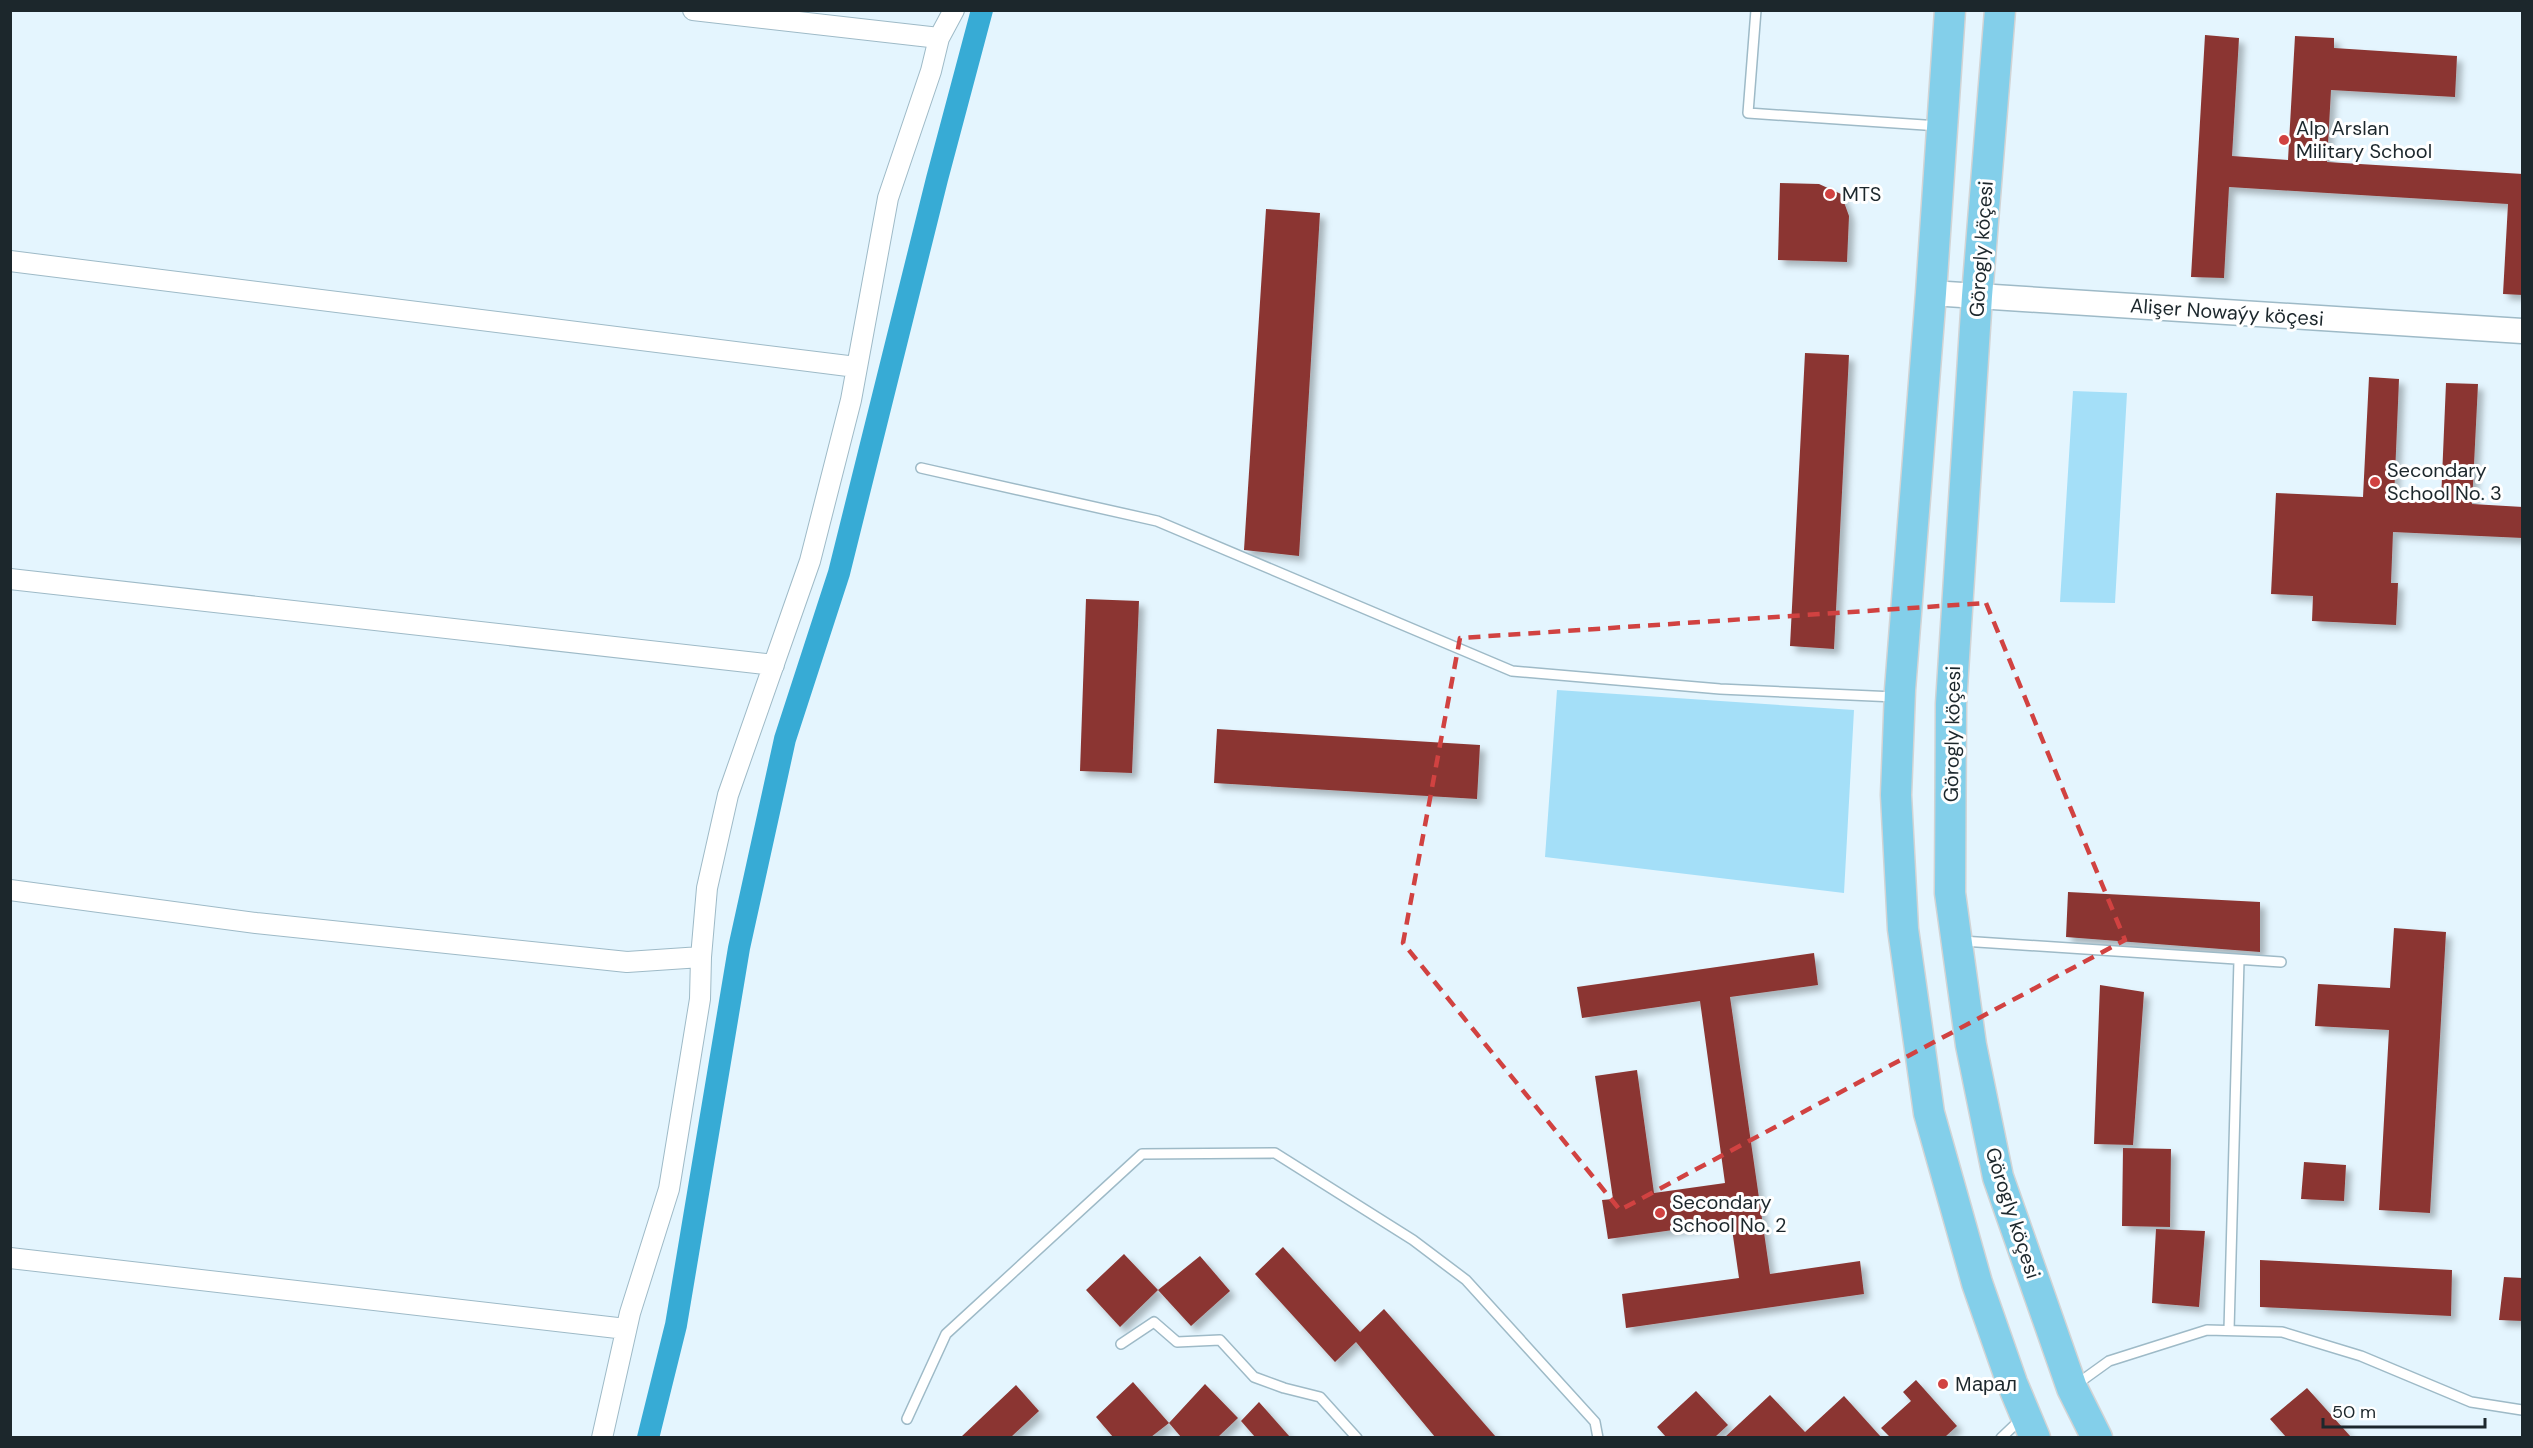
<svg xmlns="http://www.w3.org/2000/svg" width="2533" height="1448" font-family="'DM Sans',sans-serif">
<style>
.green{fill:#a4dff8}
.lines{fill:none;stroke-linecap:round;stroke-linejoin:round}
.canal{stroke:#37abd5;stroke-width:22}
.building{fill:#8b3632;filter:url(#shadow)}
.service-casing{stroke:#9ebac7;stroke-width:12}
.minor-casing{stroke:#9ebac7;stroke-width:22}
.tertiary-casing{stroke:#9ebac7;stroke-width:27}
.primary-casing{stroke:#d2d4d5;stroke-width:33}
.service{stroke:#fff;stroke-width:9}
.minor{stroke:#fff;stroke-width:20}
.tertiary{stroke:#fff;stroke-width:24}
.primary{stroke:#83cfea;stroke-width:30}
.marked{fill:none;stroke:#d14241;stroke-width:4.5;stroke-dasharray:12 8;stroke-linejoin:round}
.poi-dot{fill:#d14241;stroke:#fff;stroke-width:2}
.labels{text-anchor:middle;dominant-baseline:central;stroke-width:6;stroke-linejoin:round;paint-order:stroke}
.poi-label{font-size:20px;fill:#1c272c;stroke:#fff;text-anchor:start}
.street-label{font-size:20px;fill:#1c272c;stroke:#fff}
</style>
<defs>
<filter id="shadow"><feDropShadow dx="5.5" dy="5.5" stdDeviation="3" flood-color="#0004"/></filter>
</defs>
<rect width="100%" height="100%" fill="#e4f5fe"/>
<path class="green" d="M2073,391L2127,393L2115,603L2060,602Z
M1557,690L1854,710L1844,893L1545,857Z"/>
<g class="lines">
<path class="canal" d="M648,1438L676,1325L739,948L785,739L839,573L937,179L982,10"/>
</g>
<path class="building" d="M2205,35L2239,38L2232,156L2288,160L2295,36L2334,38V48L2457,56L2455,97L2331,90L2327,162L2523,174V295L2503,294L2508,204L2229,187L2224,278L2191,277Z
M1780,183L1819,184L1841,194L1849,216L1847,262L1778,260Z
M1266,209L1320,213L1299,556L1244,550Z
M1805,353L1849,355L1834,649L1790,646Z
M2369,377L2399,379L2394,499L2441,501L2446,383L2478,384L2472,504L2523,507V538L2393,532L2391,583H2398L2396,625L2312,621L2313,596L2271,594L2276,493L2363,497Z
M1086,599L1139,601L1132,773L1080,771Z
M1217,729L1480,745L1477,799L1214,783Z
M2068,892L2260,902V952L2066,937Z
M2394,928L2446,932L2430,1213L2379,1210L2389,1030L2315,1026L2318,984L2390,988Z
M1814,953L1818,985L1730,997L1770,1274L1860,1261L1864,1294L1626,1328L1622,1294L1739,1278L1731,1222L1608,1239L1602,1200L1613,1199L1595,1076L1637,1070L1654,1193L1725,1183L1700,1001L1582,1018L1577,987Z
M2100,985L2144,992L2133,1145L2094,1144Z
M2123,1148L2171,1149L2170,1227L2122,1226Z
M2304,1162L2346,1165L2344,1201L2301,1199Z
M2156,1229L2205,1231L2199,1307L2152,1303Z
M1283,1247L1360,1332L1384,1309L1496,1437H1435L1356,1342L1335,1362L1255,1274Z
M1124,1254L1158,1290L1120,1327L1086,1290Z
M1200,1256L1230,1291L1191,1326L1158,1290Z
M2260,1260L2452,1270L2451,1316L2260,1307Z
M2504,1277L2523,1278V1321L2499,1320Z
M1916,1380L1957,1426L1945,1437H1890L1881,1428L1911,1401L1903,1392Z
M1133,1382L1169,1423L1151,1437H1113L1096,1417Z
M1205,1384L1238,1418L1218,1437H1181L1169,1423Z
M1016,1385L1039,1411L1011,1437H961Z
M2307,1388L2351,1437H2286L2270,1419Z
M1696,1391L1728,1425L1715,1437H1666L1657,1427Z
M1770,1395L1805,1432L1844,1396L1881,1437H1725Z
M1259,1402L1290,1437H1255L1241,1421Z"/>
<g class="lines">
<g class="service-casing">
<path id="service" d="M1756,10L1748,113L1939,126
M921,468L1157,521L1512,671L1720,689L1895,697
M1962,941L2281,962
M2229,1330L2239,960
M1121,1344L1154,1322L1177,1342L1220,1340L1254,1377L1284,1388L1320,1397L1357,1438
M2077,1384L2109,1361L2207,1330L2282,1332L2361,1356L2471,1402L2522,1410
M907,1419L946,1334L1142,1154L1275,1153L1413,1240L1466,1280L1595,1422L1598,1438
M2001,1438L2021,1419"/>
</g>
<g class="minor-casing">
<path id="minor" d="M693,10L939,38
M10,261L856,367
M10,579L774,665
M10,890L256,923L627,962L701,957
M10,1258L626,1329
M602,1438L630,1313L669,1189L700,999L701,957L707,888L728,795L810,561L851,400L888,198L931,71L939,38L954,10"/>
</g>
<g class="tertiary-casing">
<path id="tertiary" d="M1931,293L2522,331"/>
</g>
<g class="primary-casing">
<path id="primary" d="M1950,10L1931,293L1900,690L1896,795L1903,929L1929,1113L1977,1283L2012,1383L2035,1438
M2000,10L1977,296L1951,704L1950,893L1971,1045L1998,1177L2072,1388L2097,1438"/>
</g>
<use href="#service" class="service"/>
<use href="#minor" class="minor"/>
<use href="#tertiary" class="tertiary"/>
<use href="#primary" class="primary"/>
</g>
<path class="marked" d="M1986,603L2125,940L1620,1210L1403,943L1460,638Z"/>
<g class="poi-dot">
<circle cx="2284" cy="140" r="6"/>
<circle cx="1830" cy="194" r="6"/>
<circle cx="2375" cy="482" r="6"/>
<circle cx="1660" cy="1213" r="6"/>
<circle cx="1943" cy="1384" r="6"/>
</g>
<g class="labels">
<g class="poi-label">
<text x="2296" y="128">Alp Arslan<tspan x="2296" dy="23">Military School</tspan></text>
<text x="1842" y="194">MTS</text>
<text x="2387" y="470">Secondary<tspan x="2387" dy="23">School No. 3</tspan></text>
<text x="1672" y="1202">Secondary<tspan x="1672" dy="23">School No. 2</tspan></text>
<text x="1955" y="1384">Марал</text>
</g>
<g class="street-label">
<text transform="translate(1981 249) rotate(-86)">Görogly köçesi</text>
<text transform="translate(2227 312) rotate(4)">Alişer Nowaýy köçesi</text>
<text transform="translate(1952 734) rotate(-89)">Görogly köçesi</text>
<text transform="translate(2013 1213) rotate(72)">Görogly köçesi</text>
</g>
</g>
<rect width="2533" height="1448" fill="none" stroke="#1c272c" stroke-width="24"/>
<path d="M2323 1418v9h162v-9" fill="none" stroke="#1c272c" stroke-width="3"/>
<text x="2332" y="1418" font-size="18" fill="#1c272c" stroke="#ffffff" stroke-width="4.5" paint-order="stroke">50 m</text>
</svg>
